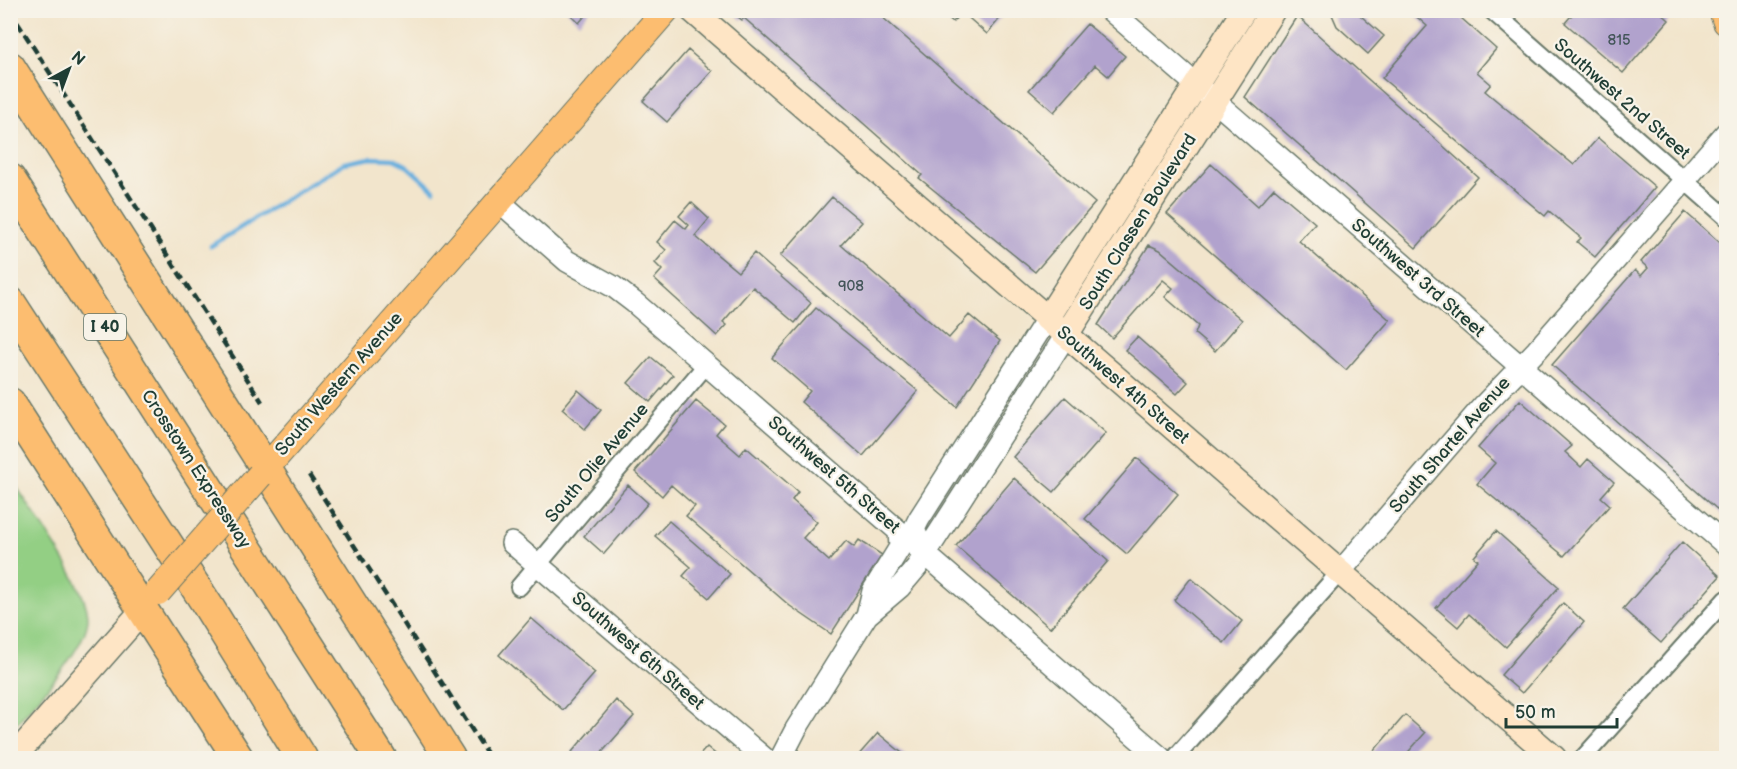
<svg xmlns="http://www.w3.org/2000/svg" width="1737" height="769" font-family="'Balsamiq Sans',sans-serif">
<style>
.green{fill:#93cf84;stroke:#59865c;stroke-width:1.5}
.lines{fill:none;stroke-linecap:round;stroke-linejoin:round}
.stream{stroke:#66afde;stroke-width:4.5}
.building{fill:#b1a2cd}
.minor-casing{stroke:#697869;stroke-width:20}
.tertiary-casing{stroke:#697869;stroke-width:24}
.secondary-casing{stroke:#697869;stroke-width:27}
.primary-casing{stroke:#697869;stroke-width:28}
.motorway-casing{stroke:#697869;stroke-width:33}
.minor{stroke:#fff;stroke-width:16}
.tertiary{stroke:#fff;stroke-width:21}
.secondary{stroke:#fee5c5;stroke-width:24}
.primary{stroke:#fcbd6f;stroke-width:26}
.motorway{stroke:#fcbd6f;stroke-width:30}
.rail{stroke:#1f3d34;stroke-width:4.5;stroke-dasharray:9 4.5;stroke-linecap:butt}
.primary-bridge-casing{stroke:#697869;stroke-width:28;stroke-linecap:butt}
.primary-bridge{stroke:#fcbd6f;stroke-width:26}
.labels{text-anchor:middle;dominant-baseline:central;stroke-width:4.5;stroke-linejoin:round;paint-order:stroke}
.number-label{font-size:15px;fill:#44565a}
.shield{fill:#f7f3e8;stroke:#60746a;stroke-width:1.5}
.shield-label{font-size:16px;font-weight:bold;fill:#1f3d34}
.street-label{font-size:18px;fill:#1f3d34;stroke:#f7f3e8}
</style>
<rect width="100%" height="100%" fill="#f7f3e8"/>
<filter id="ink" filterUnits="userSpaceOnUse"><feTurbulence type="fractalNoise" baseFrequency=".0167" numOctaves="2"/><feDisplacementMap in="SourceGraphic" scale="12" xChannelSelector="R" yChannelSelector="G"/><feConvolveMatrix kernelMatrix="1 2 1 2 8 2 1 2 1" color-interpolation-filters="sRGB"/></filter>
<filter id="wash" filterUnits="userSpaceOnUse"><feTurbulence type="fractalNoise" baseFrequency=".008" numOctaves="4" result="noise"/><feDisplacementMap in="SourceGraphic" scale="24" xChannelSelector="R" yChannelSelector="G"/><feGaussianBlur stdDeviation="1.35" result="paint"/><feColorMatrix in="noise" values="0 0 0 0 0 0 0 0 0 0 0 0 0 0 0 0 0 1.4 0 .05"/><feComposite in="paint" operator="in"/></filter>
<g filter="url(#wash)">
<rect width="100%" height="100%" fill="#f2e5cc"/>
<path class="green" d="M11,478C29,508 88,586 88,618C88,648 31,706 11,730Z"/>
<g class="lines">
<path class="stream" d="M211,246L344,163L371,158L394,159L406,165L434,190"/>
</g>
<g id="blocks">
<path class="building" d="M566,10H590L579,23Z
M735,10H874L1095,203L1035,272L919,178L922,175L744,18L742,20L733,13Z
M939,10H1007L987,34L962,12L953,22Z
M1330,10H1354L1384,36L1368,54L1337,26Z
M1409,10H1452L1496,49L1477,72L1491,84L1485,91L1574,165L1598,138L1655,187L1595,257L1577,242L1581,238L1549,211L1545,216L1382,78L1427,26Z
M1576,10H1658L1669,20L1623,73L1565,23Z
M1297,16L1478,177L1416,248L1245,97Z
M1087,24L1125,56L1108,76L1095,65L1054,112L1029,90Z
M688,50L712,71L667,122L643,101Z
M1211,164L1258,206L1274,188L1315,223L1299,241L1390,320L1346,370L1167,214Z
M832,197L862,222L841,245L949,338L969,315L1000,341L957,407L780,256Z
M691,202L709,219L695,236L738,272L754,253L811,303L795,323L753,287L723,322L727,325L717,336L654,279L662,270L655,263L666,250L657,242L675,220L686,229L689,225L679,216Z
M1685,212L1726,248V347L1722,352L1726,355V517L1552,365L1635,270L1641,276L1648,268L1641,262Z
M1149,245L1160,250L1242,320L1215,351L1195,334L1198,326L1165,297L1173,288L1163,280L1112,338L1098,325Z
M816,308L918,391L863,456L801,402L810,391L772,358Z
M1137,337L1188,382L1177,394L1125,350Z
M651,357L673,375L650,402L628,383Z
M578,390L601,410L585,429L562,409Z
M1065,397L1106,433L1054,492L1013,457Z
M1520,400L1572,446L1565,452L1581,467L1588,459L1614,482L1601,497L1610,505L1564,556L1477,484L1495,463L1478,448Z
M696,401L724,424L716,434L740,455L746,447L798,492L792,500L817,522L803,538L829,561L846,541L854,547L859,540L882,555L831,634L790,606L686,516L695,506L671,485L662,496L635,472Z
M1137,458L1178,494L1127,554L1085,519Z
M1014,478L1108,561L1050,628L956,546Z
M628,485L648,503L604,554L584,536Z
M669,521L730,574L709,598L683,576L691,567L655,536Z
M1496,531L1559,587L1506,647L1469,614L1458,627L1436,608L1478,560L1474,557Z
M1682,542L1720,576L1661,643L1623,609Z
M1191,578L1242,621L1224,643L1174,600Z
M1563,603L1584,622L1522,693L1501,675Z
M531,618L595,673L563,710L499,655Z
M616,700L634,716L597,758H580L572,752Z
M1405,715L1425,733L1403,758H1378L1372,753Z
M878,733L908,758H856Z
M707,747L720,758H697Z"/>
</g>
</g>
<g filter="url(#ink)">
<use href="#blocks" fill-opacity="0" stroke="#697869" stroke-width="1.5"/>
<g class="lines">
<g class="minor-casing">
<path id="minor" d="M1491,10L1726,217
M519,587L706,365
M1175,758L1339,573
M1583,758L1726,599"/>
</g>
<g class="tertiary-casing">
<path id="tertiary" d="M1110,10L1726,545
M499,201L567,261L614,287L635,303L1161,758
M512,543L764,758
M923,551L914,529L919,519L1047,319
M1339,573L1483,406L1537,350L1726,133
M867,615L900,587L917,567L1066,335
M781,758L796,729L867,615L873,591L900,547L899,531"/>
</g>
<g class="secondary-casing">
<path id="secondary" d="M692,10L1554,758
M1047,319L1244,10
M1066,335L1273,10
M13,758L143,610"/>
</g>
<g class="primary-casing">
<path id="primary" d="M1722,10L1726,22
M260,475L666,10"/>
</g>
<g class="motorway-casing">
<path id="motorway" d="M10,67L450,758
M10,179L381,758
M10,302L208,606L302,758
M10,403L238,758"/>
</g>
<use href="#minor" class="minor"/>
<use href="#tertiary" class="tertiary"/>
<use href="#secondary" class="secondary"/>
<use href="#primary" class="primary"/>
<use href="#motorway" class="motorway"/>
<path class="rail" d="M10,11L262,402
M309,475L490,758"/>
<g class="primary-bridge-casing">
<path id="primary-bridge" d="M158,592L260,475"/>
</g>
<use href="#primary-bridge" class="primary-bridge"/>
</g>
</g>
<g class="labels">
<g class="number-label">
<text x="1619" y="40">815</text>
<text x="851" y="286">908</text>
</g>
<rect class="shield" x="84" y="314" width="42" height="26" rx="4.5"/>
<g class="shield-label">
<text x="105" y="327">I 40</text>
</g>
<g class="street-label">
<text transform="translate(1622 99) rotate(41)">Southwest 2nd Street</text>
<text transform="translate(1138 222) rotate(-58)">South Classen Boulevard</text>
<text transform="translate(1418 278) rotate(41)">Southwest 3rd Street</text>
<text transform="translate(339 384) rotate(-49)">South Western Avenue</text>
<text transform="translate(1123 385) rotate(41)">Southwest 4th Street</text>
<text transform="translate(1450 445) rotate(-49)">South Shartel Avenue</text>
<text transform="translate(597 463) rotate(-50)">South Olie Avenue</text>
<text transform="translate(196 469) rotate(57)">Crosstown Expressway</text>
<text transform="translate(834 475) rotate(41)">Southwest 5th Street</text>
<text transform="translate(638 651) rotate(41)">Southwest 6th Street</text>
</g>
</g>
<rect width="1737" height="769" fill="none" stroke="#f7f3e8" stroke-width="36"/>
<g transform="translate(69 69) rotate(41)" stroke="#f7f3e8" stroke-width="4.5" paint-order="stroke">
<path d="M0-4.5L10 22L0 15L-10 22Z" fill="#1f3d34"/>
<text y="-9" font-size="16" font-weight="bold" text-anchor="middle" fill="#1f3d34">N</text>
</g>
<path d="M1506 718v9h111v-9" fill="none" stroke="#1f3d34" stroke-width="3"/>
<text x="1515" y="718" font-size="18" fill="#1f3d34" stroke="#f7f3e8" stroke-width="4.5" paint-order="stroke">50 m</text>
</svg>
